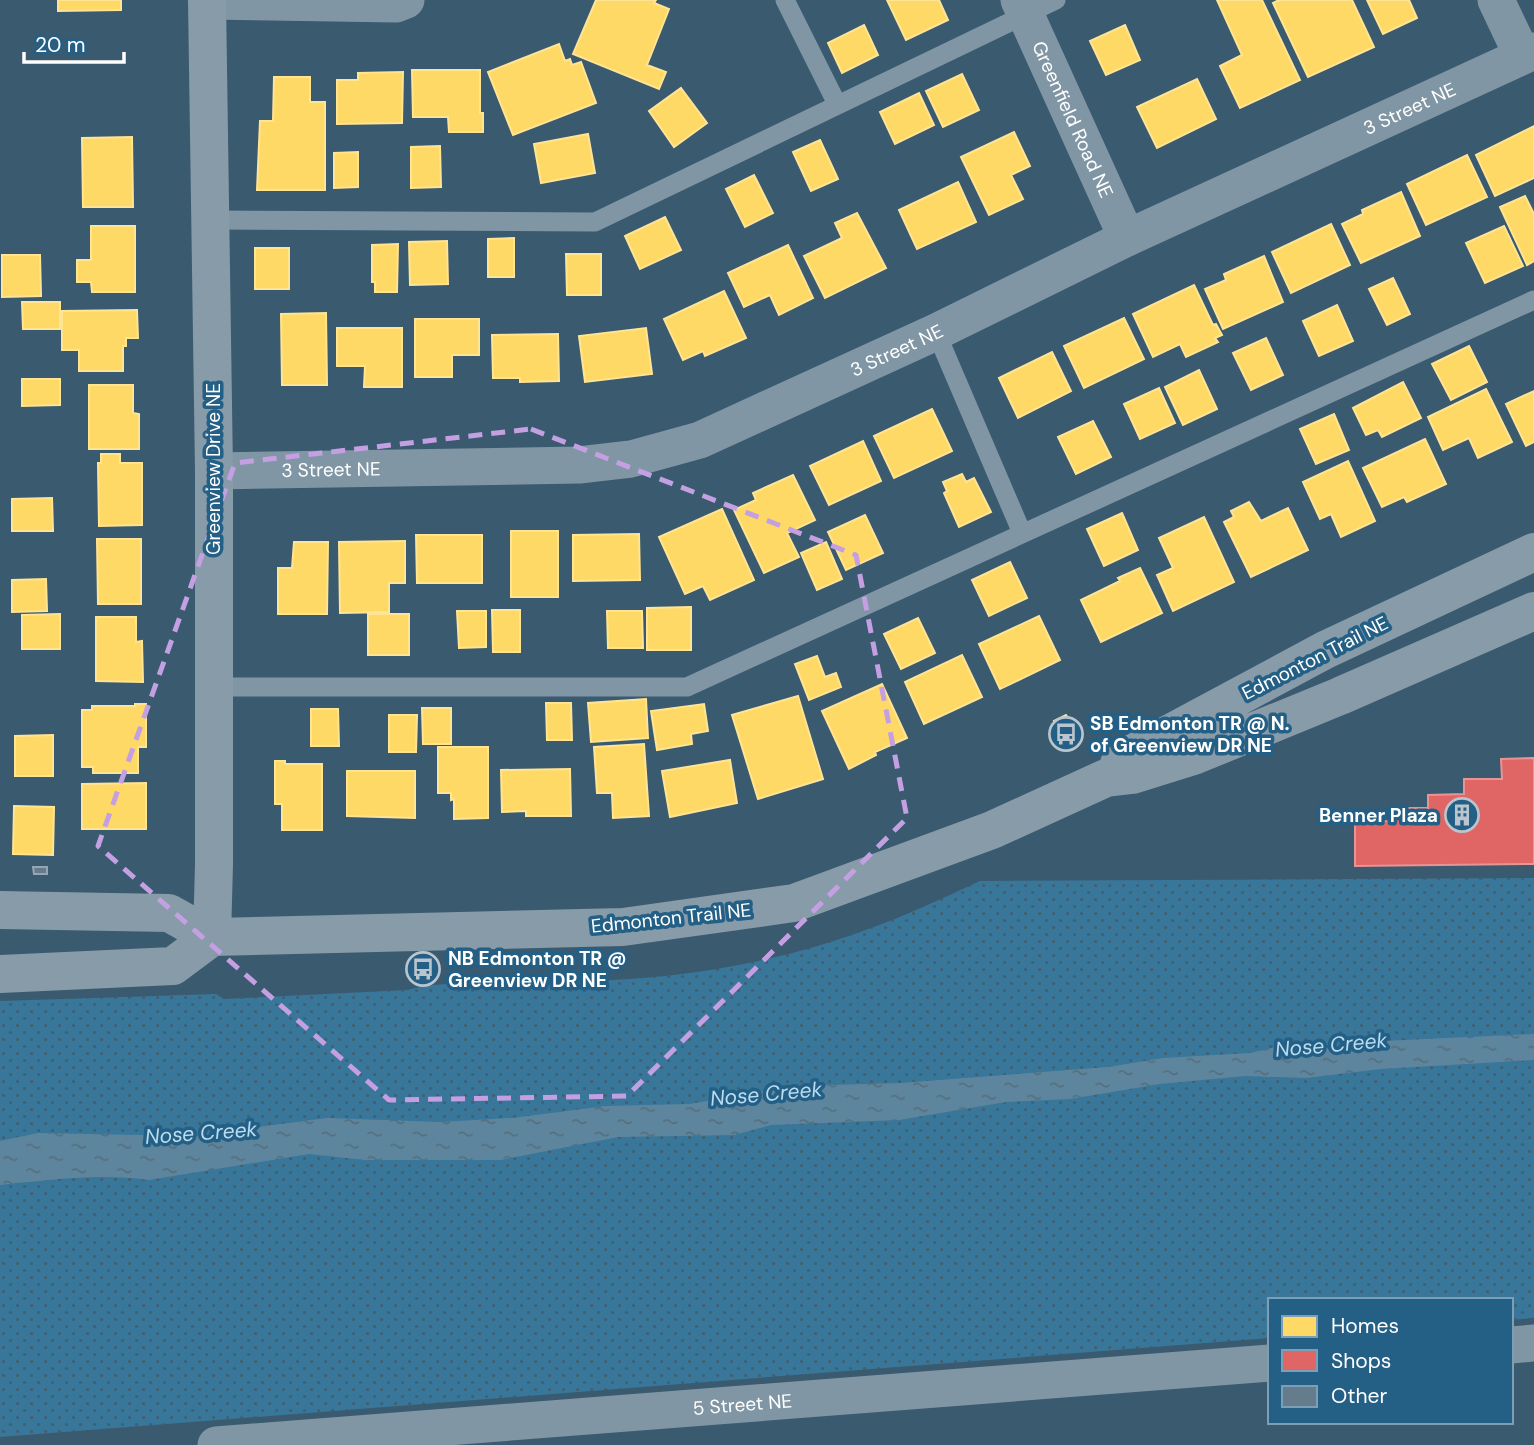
<svg xmlns="http://www.w3.org/2000/svg" width="1534" height="1445" font-family="'DM Sans',sans-serif">
<style>
.grass{fill:url(#grass-dots)}
.water{fill:url(#water-ripples)}
.homes{fill:#ffd966;stroke:#ffe494;stroke-width:2}
.shops{fill:#e06666;stroke:#e99494;stroke-width:2}
.building{fill:#647c8b;stroke:#94a6b3;stroke-width:2}
.lines{fill:none;stroke-linecap:round;stroke-linejoin:round}
.lane{stroke:#8096a5;stroke-width:19}
.street{stroke:#8096a5;stroke-width:37}
.secondary{stroke:#879ba9;stroke-width:38}
.marked{fill:none;stroke:#c4a0e2;stroke-width:5;stroke-dasharray:14 9;stroke-linejoin:round}
.labels{text-anchor:middle;dominant-baseline:central;stroke-width:7;stroke-linejoin:round;paint-order:stroke}
.street-label{font-size:19px;fill:#fff;stroke:#245f85}
.poi-label{font-size:19px;font-weight:bold;fill:#fff;stroke:#245f85;text-anchor:start}
.water-label{font-size:21px;font-style:italic;fill:#b9dcf0;stroke:#245f85}
</style>
<defs>
<pattern id="grass-dots" width="8" height="8" patternUnits="userSpaceOnUse" patternTransform="scale(1.75)"><rect width="8" height="8" fill="#38769a"/><path d="M2 2h.1M6 6h.1" fill="none" stroke="#435f6f" stroke-width="1.8" stroke-linecap="round"/></pattern>
<pattern id="water-ripples" width="26" height="14" patternUnits="userSpaceOnUse" patternTransform="scale(1.75)"><rect width="26" height="14" fill="#5d869e"/><path d="M2 4q2-2 4 0t4 0M15 11q2-2 4 0t4 0" fill="none" stroke="#566f7d"/></pattern>
</defs>
<rect width="100%" height="100%" fill="#3a5a6f"/>
<path class="grass" d="M1534,878V1318L1511,1320V1300H1270V1338L0,1437V1001L216,994L224,999L407,990C439,981 473,984 507,984C548,983 588,982 629,979C708,974 789,958 863,931C903,917 941,899 980,881Z"/>
<path class="water" d="M1534,1034V1060L1381,1069L1306,1078L1245,1076L1160,1084L1070,1099L1006,1102L899,1120L771,1125L734,1135L618,1137L501,1160H365L309,1154L149,1180C100,1173 49,1180 0,1185V1141L38,1133L190,1136L327,1118L440,1122L512,1118L606,1106L690,1104L793,1086L901,1083L1108,1067L1163,1058L1250,1053L1277,1047L1313,1050L1384,1041Z"/>
<path class="homes" d="M58,0H121V10L58,11Z
M596,0H656L654,3L669,9L647,65L666,72L659,89L573,54Z
M887,0H939L948,20L906,40Z
M1217,0H1262L1300,80L1240,108L1220,66L1242,55Z
M1279,0H1352L1374,47L1308,77L1273,3Z
M1367,0H1409L1417,18L1383,34Z
M864,25L878,55L842,73L828,43Z
M1125,25L1140,60L1106,75L1090,41Z
M559,44L565,61L570,59L572,65L581,62L596,103L513,135L488,72Z
M412,70H480V113H483V132H449L448,117H413Z
M403,72L402,123L337,124V80H358V73Z
M962,74L979,110L943,127L926,91Z
M274,77H310V102H325V190H257L260,121H273Z
M1197,79L1216,119L1157,148L1137,107Z
M681,88L707,123L674,147L649,111Z
M919,93L934,125L895,144L880,112Z
M1534,126V178L1495,196L1476,155Z
M1014,132L1030,166L1011,175L1023,199L989,215L961,157Z
M588,134L595,173L541,183L534,144Z
M132,137L133,207H83L82,138Z
M820,140L838,179L811,191L793,152Z
M440,146L441,187L411,188V147Z
M358,152V187L334,188V153Z
M1467,155L1487,197L1426,225L1407,184Z
M754,175L773,213L745,227L726,189Z
M958,182L976,222L917,249L899,210Z
M1401,192L1420,236L1361,263L1342,224L1363,214L1362,210Z
M1525,196L1534,214V261L1527,265L1500,207Z
M857,213L886,268L825,298L804,256L842,238L835,223Z
M665,217L681,250L640,269L625,236Z
M1331,224L1350,265L1291,293L1272,252Z
M91,226H135V292H92L91,282H77V260H91Z
M1504,226L1523,266L1485,283L1466,243Z
M514,238V277H488V239Z
M447,241L448,284L410,285L409,242Z
M398,244L397,292H375V282H372V245Z
M788,245L813,298L779,315L770,295L744,307L728,273Z
M255,248H289V289H255Z
M566,254H601V295H567Z
M2,255H40L41,296L2,297Z
M1264,256L1283,302L1223,329L1205,289L1226,280L1224,274Z
M1393,278L1410,314L1387,325L1369,289Z
M1194,285L1213,325L1216,324L1222,335L1215,338L1218,342L1186,357L1180,344L1153,357L1133,314Z
M724,291L746,338L705,356L703,351L683,360L664,319Z
M22,302H60V329H23Z
M1337,305L1353,341L1319,356L1303,321Z
M137,310L138,338H126V346H123V371H79V350H62V311Z
M326,313L327,385H282L281,314Z
M1124,318L1144,359L1084,388L1064,346Z
M415,319H479V355H452V377H415Z
M337,328H402V387H364L365,366H337Z
M646,328L652,374L585,382L579,336Z
M558,334L559,381L520,382V378H493L492,335Z
M1266,338L1283,375L1251,390L1233,353Z
M1469,346L1487,382L1451,400L1432,364Z
M1052,352L1071,391L1018,418L999,378Z
M1199,370L1217,409L1183,425L1165,387Z
M22,379H60V405L22,406Z
M1403,382L1421,418L1382,437L1378,430L1366,435L1353,408Z
M89,385H133V413L139,414V449H89Z
M1159,388L1175,423L1140,439L1124,404Z
M1486,389L1512,442L1478,458L1469,438L1443,450L1428,417Z
M1534,391V442L1526,446L1506,404Z
M932,409L952,451L894,478L874,436Z
M1334,414L1349,450L1316,464L1300,429Z
M1093,421L1111,457L1076,474L1058,437Z
M1425,439L1446,484L1407,502L1404,497L1382,507L1363,468Z
M863,441L881,481L829,505L810,466Z
M101,454H120V463H142V525L99,526L98,463H101Z
M1348,461L1375,521L1341,537L1331,514L1320,519L1303,482Z
M962,474L966,482L974,478L991,512L959,527L944,493L947,491L943,482Z
M793,475L815,520L787,533L799,557L764,573L734,510L756,500L753,493Z
M52,498L53,531H12V499Z
M1249,502L1261,521L1288,508L1308,550L1251,577L1224,522L1234,517L1231,511Z
M722,509L754,580L710,600L703,586L685,594L659,537Z
M1122,513L1138,550L1104,566L1087,529Z
M865,515L883,553L846,570L828,532Z
M1204,517L1234,582L1173,611L1157,575L1173,568L1159,538Z
M511,531H558V597H511Z
M639,534L640,580L573,581V535Z
M416,535H482V583H417Z
M97,539H141V604H98Z
M405,541V583H389V612L340,613L339,542Z
M294,542H328L327,614H278V568H292Z
M826,542L842,579L817,590L801,553Z
M1010,562L1027,598L989,616L972,580Z
M1140,568L1162,613L1101,642L1081,600L1120,581L1118,578Z
M46,579L47,611L12,612V580Z
M691,607V650H647V608Z
M492,610H520V652H493Z
M457,611H486V647L459,648Z
M607,611H642L643,648H608Z
M60,614V649H22V615Z
M368,614H409V655H368Z
M1039,616L1060,660L1000,689L979,644Z
M96,617H136V642L142,641L143,682L96,681Z
M918,618L935,653L901,669L884,634Z
M962,655L982,697L924,724L905,682Z
M817,656L825,677L836,673L841,687L809,700L795,664Z
M882,684L907,738L875,752L876,755L849,769L822,711Z
M798,696L823,779L758,799L732,715Z
M646,699L648,738L591,742L588,703Z
M546,703H571L572,740H547Z
M135,704H146V747H138V773H93V767H82V710H92V706H135Z
M704,704L708,731L691,734L692,744L657,750L651,711Z
M422,708H451V744H423Z
M311,709H338L339,746H311Z
M389,715H417L416,752H389Z
M1066,715L1070,721L1058,728L1054,721Z
M53,735V776H15V736Z
M644,744L649,816L613,818L612,793H597L594,747Z
M438,747H488V818L454,819V799L451,800V793H438Z
M730,760L737,803L670,817L662,771Z
M275,761H285V764H322V830H282V804H275Z
M570,769L571,816H526V811L502,812L501,770Z
M347,771H415V818L347,816Z
M146,783V829H82V784Z
M14,806L54,807L53,855L13,854Z"/>
<path class="shops" d="M1534,758V864L1355,866V822L1391,821V808H1428V795L1464,794V779H1502L1501,759Z"/>
<path class="building" d="M33,867H47V874H34Z"/>
<g class="lines">
<path class="lane" d="M785,0L837,104
M211,220L595,222L1056,0
M936,332L1022,533
M215,687H687L1534,300"/>
<g class="street">
<path id="s1" d="M1019,0L1127,238"/>
<path d="M1496,0L1522,55"/>
<path d="M207,1L396,4L406,0"/>
<path id="s2" d="M214,471L579,465L631,459L700,440L936,332L1127,238L1534,51"/>
<path d="M1511,1345L1534,1343"/>
<path id="s3" d="M216,1445L1270,1363"/>
</g>
<path class="secondary" d="M207,0L214,471V864L212,937
M1119,764L1124,758L1325,650L1534,552
M0,910L169,913L212,937L623,927L794,903L992,830L1106,778L1132,775L1196,755L1340,696L1534,611
M0,974L173,966L212,937"/>
</g>
<path class="marked" d="M531,429L856,555L907,818L627,1096L389,1100L98,846L235,463Z"/>
<defs>
<g id="bus-ring" transform="scale(1.75)"><circle r="9.5" fill="#245f85" stroke="#bac5cd" stroke-width="1.5"/><path d="M-5-6H5V4H4V6H2V4H-2V6H-4V4H-5ZM-3.5-4V0h7V-4ZM-3.5 1.2v1.5H-2V1.2ZM2 1.2v1.5H3.5V1.2Z" fill="#bac5cd"/></g>
<g id="building-ring" transform="scale(1.75)"><circle r="9.5" fill="#245f85" stroke="#bac5cd" stroke-width="1.5"/><path d="M-4-6H4V6H1V3H-1V6H-4ZM-2.5-4.3h1.7v1.8h-1.7ZM.8-4.3h1.7v1.8H.8ZM-2.5-1h1.7V.8h-1.7ZM.8-1h1.7V.8H.8Z" fill="#bac5cd"/></g>
</defs>
<g fill-rule="evenodd">
<use href="#bus-ring" x="1066" y="734"/>
<use href="#building-ring" x="1462" y="815"/>
<use href="#bus-ring" x="423" y="969"/>
</g>
<g class="labels">
<g class="street-label">
<text stroke="none"><textPath href="#s2" startOffset="1272">3 Street NE</textPath></text>
<text stroke="none"><textPath href="#s1" startOffset="131">Greenfield Road NE</textPath></text>
<text stroke="none"><textPath href="#s2" startOffset="705">3 Street NE</textPath></text>
<text stroke="none"><textPath href="#s2" startOffset="117">3 Street NE</textPath></text>
<text transform="translate(213 469) rotate(-90)">Greenview Drive NE</text>
<text transform="translate(1315 658) rotate(-27)">Edmonton Trail NE</text>
<text transform="translate(671 918) rotate(-6)">Edmonton Trail NE</text>
<text stroke="none"><textPath href="#s3" startOffset="528">5 Street NE</textPath></text>
</g>
<g class="poi-label">
<text x="1090" y="723">SB Edmonton TR @ N.<tspan x="1090" dy="22">of Greenview DR NE</tspan></text>
<text x="1438" y="815" text-anchor="end">Benner Plaza</text>
<text x="448" y="958">NB Edmonton TR @<tspan x="448" dy="22">Greenview DR NE</tspan></text>
</g>
<g class="water-label">
<text transform="translate(1331 1045) rotate(-5)">Nose Creek</text>
<text transform="translate(766 1094) rotate(-5)">Nose Creek</text>
<text transform="translate(201 1133) rotate(-4)">Nose Creek</text>
</g>
</g>
<rect x="1268" y="1298" width="245" height="126" fill="#245f85" stroke="#7c9fb6" stroke-width="2"/>
<rect x="1282" y="1316" width="35" height="21" fill="#ffd966" stroke="#7c9fb6" stroke-width="2"/>
<text x="1331" y="1333" font-size="21" fill="#ffffff">Homes</text>
<rect x="1282" y="1350" width="35" height="21" fill="#e06666" stroke="#7c9fb6" stroke-width="2"/>
<text x="1331" y="1368" font-size="21" fill="#ffffff">Shops</text>
<rect x="1282" y="1386" width="35" height="21" fill="#647c8b" stroke="#7c9fb6" stroke-width="2"/>
<text x="1331" y="1403" font-size="21" fill="#ffffff">Other</text>
<path d="M24 52v10h100v-10" fill="none" stroke="#ffffff" stroke-width="3.5"/>
<text x="35" y="52" font-size="21" fill="#ffffff" stroke="#245f85" stroke-width="5" paint-order="stroke">20 m</text>
</svg>
